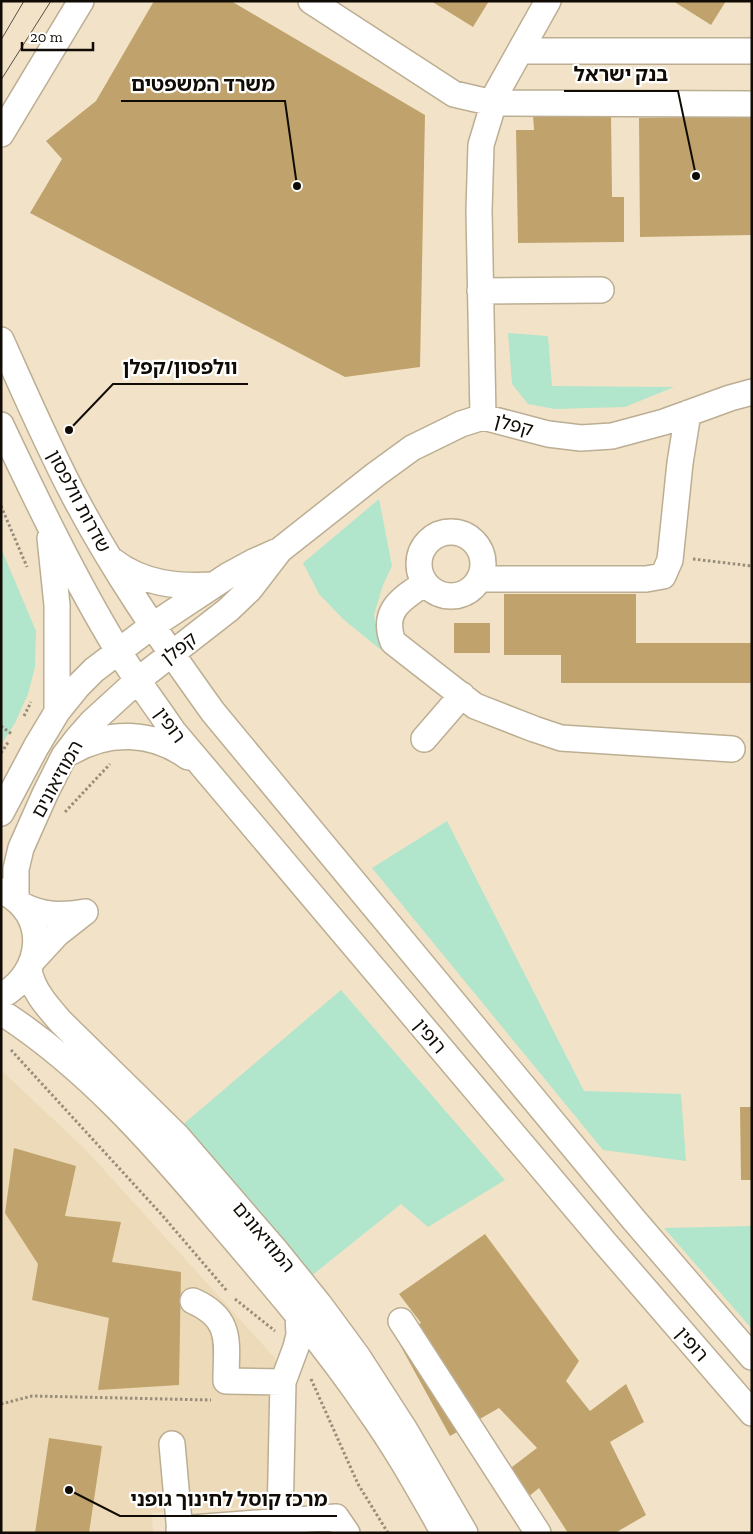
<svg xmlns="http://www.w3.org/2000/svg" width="753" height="1534" font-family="'Zilla Slab','Noto Sans Hebrew',serif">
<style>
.built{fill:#eddab8}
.green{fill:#b1e5cc}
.building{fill:#c0a36c}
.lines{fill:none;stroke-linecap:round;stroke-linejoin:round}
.minor-casing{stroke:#bcae93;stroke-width:28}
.path{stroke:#988d7a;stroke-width:3;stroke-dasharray:2.5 2.5;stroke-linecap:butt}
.minor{stroke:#fff;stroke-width:25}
.tram{stroke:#574e41;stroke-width:1}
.labels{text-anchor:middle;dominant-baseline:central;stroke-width:4.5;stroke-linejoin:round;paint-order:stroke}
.street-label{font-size:19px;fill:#100b04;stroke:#fff}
.leader{fill:none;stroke:#100b04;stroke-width:2}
.callout-dot{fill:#100b04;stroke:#fff;stroke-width:2}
.callout-label{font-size:20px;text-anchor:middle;font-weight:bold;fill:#100b04;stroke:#fff;stroke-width:4.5;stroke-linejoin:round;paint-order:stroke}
</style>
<rect width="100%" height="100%" fill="#f2e3c8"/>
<path class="built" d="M1,1070L85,1149L275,1358L279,1505L152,1513L153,1533H1Z"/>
<path class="green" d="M508,333L548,336L552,386L674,387L625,407L555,409L528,404L512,384Z
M379,499L392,566L383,585L374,615L381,650L343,619L319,594L303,563Z
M1,548L36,631L35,667L28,694L15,723L1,745Z
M447,821L584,1091L681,1094L686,1161L603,1150L372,868Z
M341,990L505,1180L428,1227L401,1204L310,1277L181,1126Z
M752,1226V1329L664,1228Z"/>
<path class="building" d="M154,1H231L425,115L420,367L345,377L30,213L62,159L46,141L96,101Z
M431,1H489L473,27Z
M673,1H726L711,25Z
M611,114L612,197H624V242L518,243L516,130H534L533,115Z
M752,116V235L640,237L639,118Z
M504,594H636V643H752V683H561V655H504Z
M454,623H490V653H454Z
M740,1107H752V1180H741Z
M14,1148L76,1166L65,1216L121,1222L112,1262L181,1272L179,1385L98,1390L109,1318L32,1300L38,1264L5,1213Z
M485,1234L579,1361L566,1381L590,1411L626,1384L644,1422L610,1442L646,1515L615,1533H568L539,1488L516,1507L495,1480L537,1448L499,1408L450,1436L394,1334L421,1323L399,1294Z
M49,1438L102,1446L89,1533H35Z"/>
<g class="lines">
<g class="minor-casing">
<path id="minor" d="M311,1L454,94L493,103L752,104
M520,51H752
M1,134L81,1
M480,291L601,290
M1,340C24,391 46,442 72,492C112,569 162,641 213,712L634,1220L752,1357
M483,417L479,210L481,145L497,92L548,1
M1,425C37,501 74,578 117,649C134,677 155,704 173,731L606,1244L752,1413
M419 564a32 32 0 1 1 64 0a32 32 0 1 1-64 0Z
M50,538L57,605V712
M113,561C143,584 177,587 213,585
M479,579H646L663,576L670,560L680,463L688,413
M425,583C401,599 381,611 393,642L475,706L534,729L561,738L732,749
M424,739L462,695
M71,752C108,730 153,731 188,757
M1,813L36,747L57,712L78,686L94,670L152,626L229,575L253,562L280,550L375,475L412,448L461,424L483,417L548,434L581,438L612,436L664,422L730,398L752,392
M16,899V869L21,848L45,794L64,756L77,739L92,722L138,680L228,610L250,589L280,550
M22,905C42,916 62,916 85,912
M33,960L57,934L85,912
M29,970C33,991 47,1006 61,1022L177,1136L277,1252L319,1304L358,1357L405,1430L465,1533
M1,996C44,973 50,913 2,891
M1,1012C85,1066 152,1142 216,1218C269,1280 323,1342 369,1410C397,1449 420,1491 444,1533
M193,1301C234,1319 226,1344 226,1381L283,1382
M401,1321L538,1533
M172,1444L180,1533
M280,1521L283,1382L296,1347L299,1335L298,1315
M179,1529L336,1517L347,1533"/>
</g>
<path class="path" d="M1,506L27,567
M693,559L752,566
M24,716L31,702
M1,726L13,735
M1,753L9,741
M65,812L110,764
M11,1050L162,1215L227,1291
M235,1299L275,1331
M311,1379L358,1484L388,1533
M1,1404L32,1396L211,1400"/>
<use href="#minor" class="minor"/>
<path class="tram" d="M1,40L24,1
M1,80L51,1"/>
</g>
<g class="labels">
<g class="street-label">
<text transform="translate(514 425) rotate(15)">קפלן</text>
<text transform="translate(79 501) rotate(62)">שדרות וולפסון</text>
<text transform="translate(179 648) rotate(-37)">קפלן</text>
<text transform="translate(170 725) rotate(54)">רופין</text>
<text transform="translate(57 779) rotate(-61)">המוזיאונים</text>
<text transform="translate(430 1036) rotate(50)">רופין</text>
<text transform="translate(264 1237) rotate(50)">המוזיאונים</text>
<text transform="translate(692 1344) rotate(49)">רופין</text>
</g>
</g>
<path class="leader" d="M696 176L678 91H564M297 186L285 101H121M69 430L113 384H248M69 1490L120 1516H337"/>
<g class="callout-dot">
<circle cx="696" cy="176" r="5"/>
<circle cx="297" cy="186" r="5"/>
<circle cx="69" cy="430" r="5"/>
<circle cx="69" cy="1490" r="5"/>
</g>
<g class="callout-label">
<text x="621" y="81">בנק ישראל</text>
<text x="203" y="91">משרד המשפטים</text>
<text x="180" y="374">וולפסון/קפלן</text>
<text x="229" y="1506">מרכז קוסל לחינוך גופני</text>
</g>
<rect width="753" height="1534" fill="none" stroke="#100b04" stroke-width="5"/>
<path d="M22 42v8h71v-8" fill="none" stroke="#100b04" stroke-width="2.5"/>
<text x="30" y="42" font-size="15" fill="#100b04" stroke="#ffffff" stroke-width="4" paint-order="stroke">20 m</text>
</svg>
